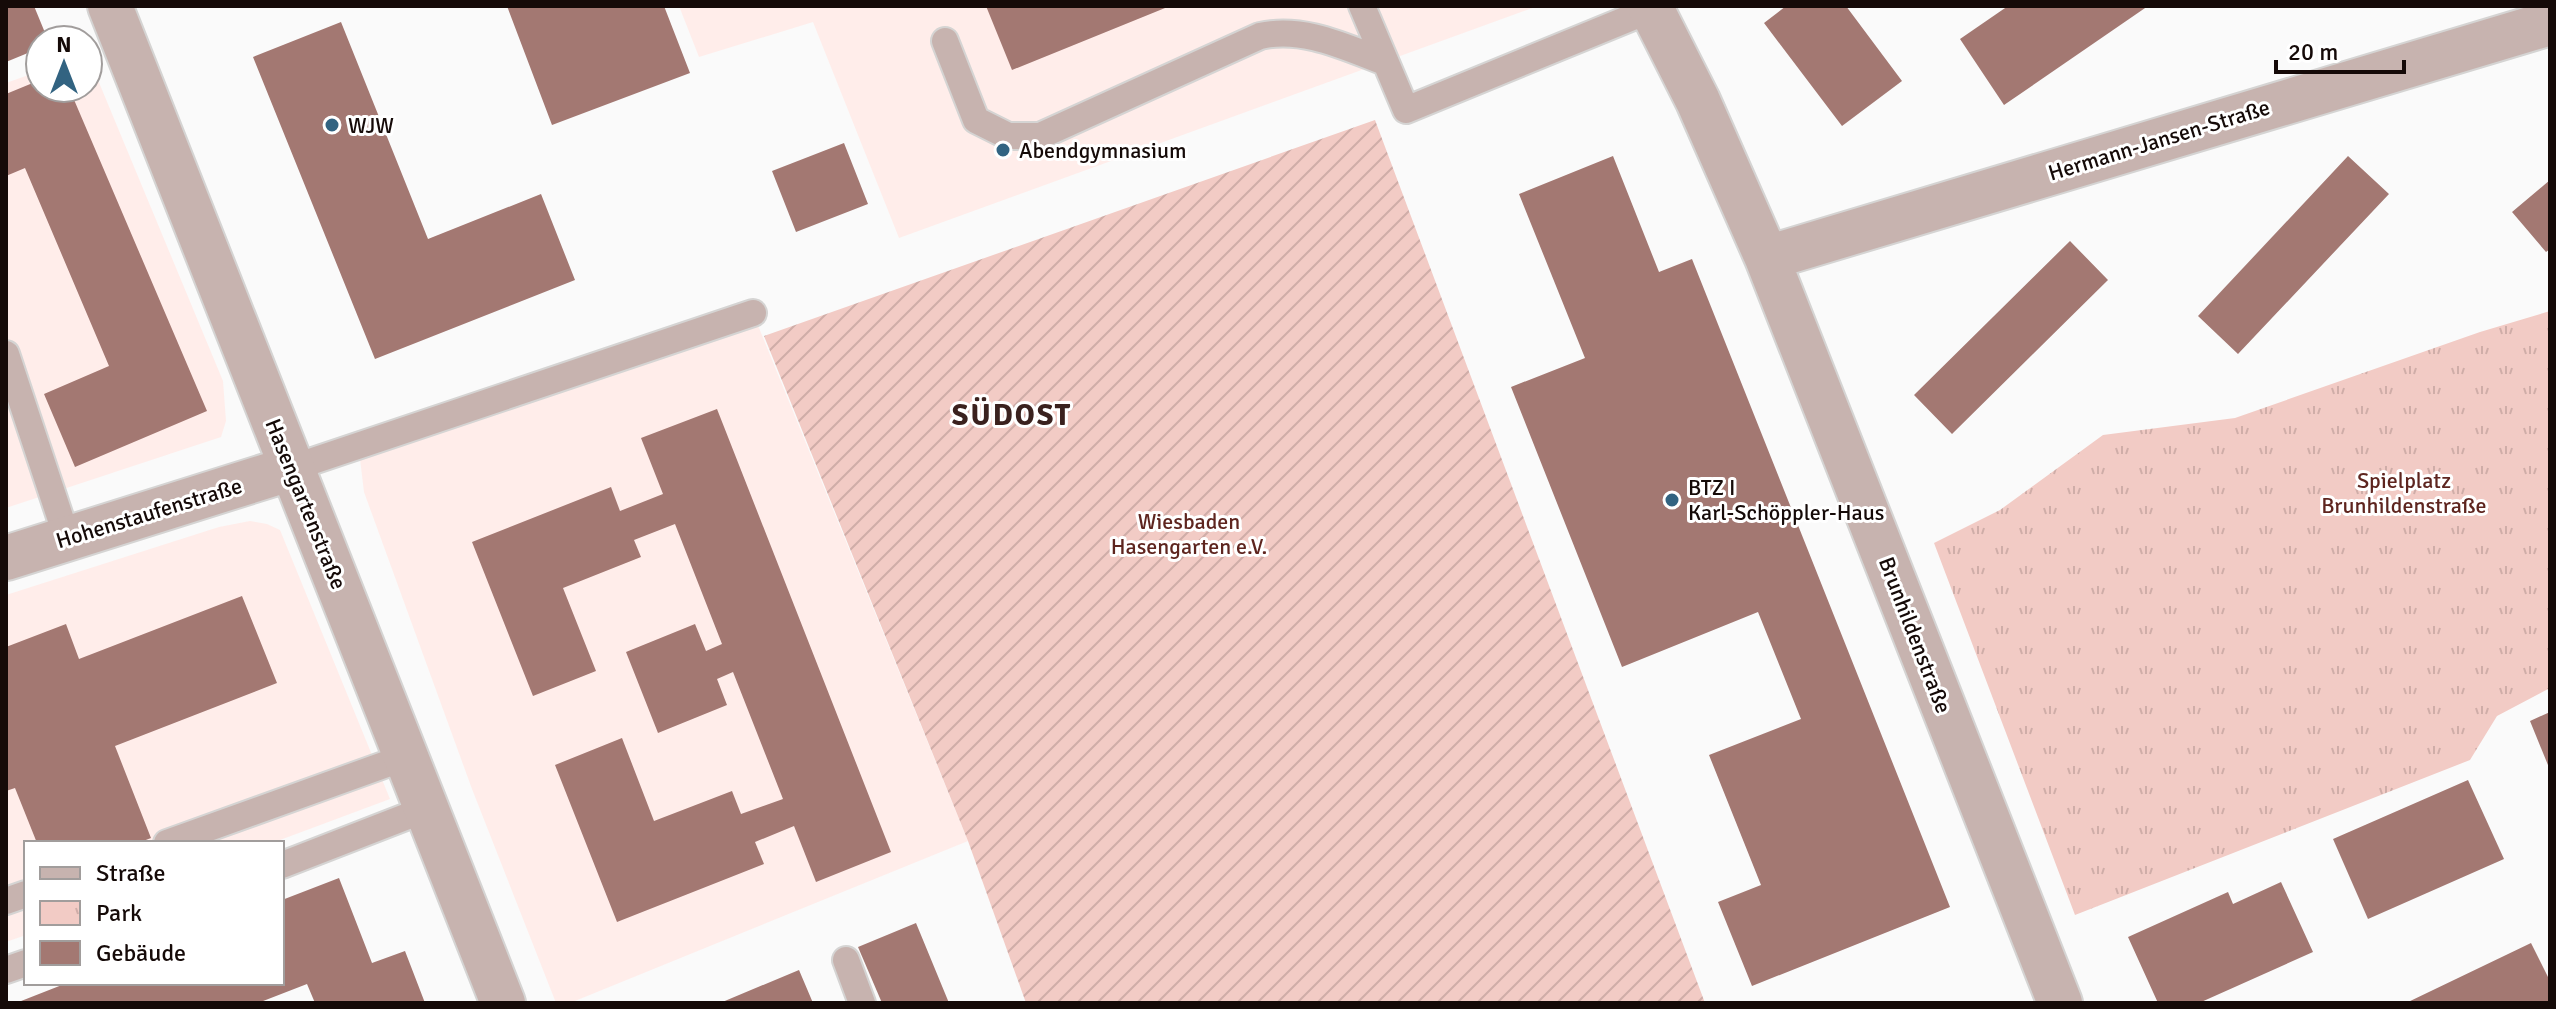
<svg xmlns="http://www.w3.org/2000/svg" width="2556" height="1009" font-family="Signika,sans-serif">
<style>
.built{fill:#ffedea}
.park{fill:url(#park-tufts)}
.garden{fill:url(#garden-furrows)}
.building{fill:#a37872}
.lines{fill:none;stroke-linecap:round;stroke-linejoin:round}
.lane-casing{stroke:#d5d4d3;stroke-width:30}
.street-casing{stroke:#d5d4d3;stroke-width:48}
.lane{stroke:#c7b3af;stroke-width:26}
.street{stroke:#c7b3af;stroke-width:44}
.poi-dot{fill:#326381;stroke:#fff;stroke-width:3}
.labels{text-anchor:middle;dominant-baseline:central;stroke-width:6;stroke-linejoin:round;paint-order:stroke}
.poi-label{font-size:22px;fill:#150a08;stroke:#fff;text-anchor:start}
.street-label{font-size:22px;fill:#150a08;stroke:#fff}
.park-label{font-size:22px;fill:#5e251f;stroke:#fff}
.district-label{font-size:30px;font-weight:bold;letter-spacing:2px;fill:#3a211e;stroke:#fff}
</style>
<defs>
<pattern id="park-tufts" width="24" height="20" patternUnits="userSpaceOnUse" patternTransform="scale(2)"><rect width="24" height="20" fill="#f2cbc5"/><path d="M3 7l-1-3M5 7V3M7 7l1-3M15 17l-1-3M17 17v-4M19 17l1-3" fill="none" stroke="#cfada8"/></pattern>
<pattern id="garden-furrows" width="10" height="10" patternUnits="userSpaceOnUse" patternTransform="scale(2)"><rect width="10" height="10" fill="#f2cbc5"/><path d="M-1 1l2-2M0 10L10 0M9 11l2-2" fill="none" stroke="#cfada8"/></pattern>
</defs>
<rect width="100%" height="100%" fill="#fafafa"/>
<path class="built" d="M679,6H1538L899,238L813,22L699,57Z
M88,56L223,381L226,421L221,437L6,508V83L40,71V88H88Z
M757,323L968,841L570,1003H556L472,789L364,492L360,459Z
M250,521L267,524L280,530L390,799L272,843H26V935L6,942V595L219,527Z"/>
<path class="park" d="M2550,311V688L2497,716L2470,760L2075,915L1934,543L2000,510L2103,435L2235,418L2480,332Z"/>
<path class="garden" d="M1375,120L1705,1003H1026L968,841L764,336Z"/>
<path class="building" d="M6,6H34L48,40H40V48L6,62Z
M507,6H664L690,73L552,125Z
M986,6H1170L1012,70Z
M1786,6H1846L1902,81L1842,126L1764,23Z
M2008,6H2148L2004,105L1960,39Z
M341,22L428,239L541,194L575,280L375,359L253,57Z
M40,80V88H69L207,411L75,467L44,394L109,366L25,168L6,176V94Z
M844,143L868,204L796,232L772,171Z
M1613,156L1659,272L1692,259L1950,907L1752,986L1718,902L1761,885L1709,755L1801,719L1758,612L1622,667L1511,387L1585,358L1519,194Z
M2348,156L2389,194L2238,354L2198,316Z
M2550,180V249L2546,252L2512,212Z
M2070,241L2108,280L1952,434L1914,395Z
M717,409L891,852L816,882L794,826L755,842L764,864L617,922L555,765L622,738L654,821L732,791L741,814L783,799L733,672L717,679L727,705L658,733L626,652L695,624L706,651L722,644L675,524L634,540L641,557L563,588L596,671L533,696L472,542L611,487L620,511L663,494L641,438Z
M242,596L277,683L115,746L151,838L138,843H37L15,788L6,791V647L66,624L79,659Z
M2550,712V770L2530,721Z
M2468,780L2504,859L2368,919L2333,839Z
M339,878L372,963L405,951L425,1003H315L307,984L258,1003H16L67,983H282V900Z
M2281,882L2313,952L2199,1003H2158L2128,937L2228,892L2233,904Z
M916,923L949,1003H882L858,947Z
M2531,943L2550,981V1003H2406Z
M799,970L813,1003H720Z"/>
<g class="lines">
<g class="lane-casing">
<path id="lane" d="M1362,6L1406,110L1652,9
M945,41L976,120L1008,136H1040L1260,36C1303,26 1345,47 1385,62
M6,354L67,538
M292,468L753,313
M167,843L406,757
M282,865L426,809
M6,901L26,894
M846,960L862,1003
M6,970L26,963"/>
</g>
<g class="street-casing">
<path id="street" d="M110,6L503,1003
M1650,6L1698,101L1767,258L2060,1003
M1767,258L2550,23
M6,558L292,468"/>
</g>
<use href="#lane" class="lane"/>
<use href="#street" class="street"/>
</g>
<g class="poi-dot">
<circle cx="332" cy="125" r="8"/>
<circle cx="1003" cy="150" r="8"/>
<circle cx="1672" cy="500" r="8"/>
</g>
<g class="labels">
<g class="poi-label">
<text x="348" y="125">WJW</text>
<text x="1019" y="150">Abendgymnasium</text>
<text x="1688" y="487">BTZ I<tspan x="1688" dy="25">Karl-Schöppler-Haus</tspan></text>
</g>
<g class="street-label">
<text transform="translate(2159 140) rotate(-17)">Hermann-Jansen-Straße</text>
<text transform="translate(306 504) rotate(68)">Hasengartenstraße</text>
<text transform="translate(149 513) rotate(-17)">Hohenstaufenstraße</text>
<text transform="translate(1915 635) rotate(69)">Brunhildenstraße</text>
</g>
<g class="park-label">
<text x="2404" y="480">Spielplatz<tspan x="2404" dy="25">Brunhildenstraße</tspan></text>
<text x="1189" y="521">Wiesbaden<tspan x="1189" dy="25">Hasengarten e.V.</tspan></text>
</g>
<g class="district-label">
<text x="1012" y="415">SÜDOST</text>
</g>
</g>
<rect width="2556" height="1009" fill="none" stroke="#150a08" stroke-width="16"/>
<rect x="24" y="841" width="260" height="144" fill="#ffffff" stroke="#a19d9c" stroke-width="2"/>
<rect x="40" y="867" width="40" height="12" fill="#c7b3af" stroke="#a19d9c" stroke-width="2"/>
<text x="96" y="881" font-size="24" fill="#150a08">Straße</text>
<rect x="40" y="901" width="40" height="24" fill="url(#park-tufts)" stroke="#a19d9c" stroke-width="2"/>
<text x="96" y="921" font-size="24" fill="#150a08">Park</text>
<rect x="40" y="941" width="40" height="24" fill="#a37872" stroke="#a19d9c" stroke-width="2"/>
<text x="96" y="961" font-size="24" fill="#150a08">Gebäude</text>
<g transform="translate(64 64)"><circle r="38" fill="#ffffff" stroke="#a19d9c" stroke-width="2"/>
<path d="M0-6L14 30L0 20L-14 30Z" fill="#326381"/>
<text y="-12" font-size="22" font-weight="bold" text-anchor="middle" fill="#150a08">N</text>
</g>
<path d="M2276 60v12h128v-12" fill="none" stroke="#150a08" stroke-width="4"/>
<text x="2288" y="60" font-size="24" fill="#150a08" stroke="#ffffff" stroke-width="6" paint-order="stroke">20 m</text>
</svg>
